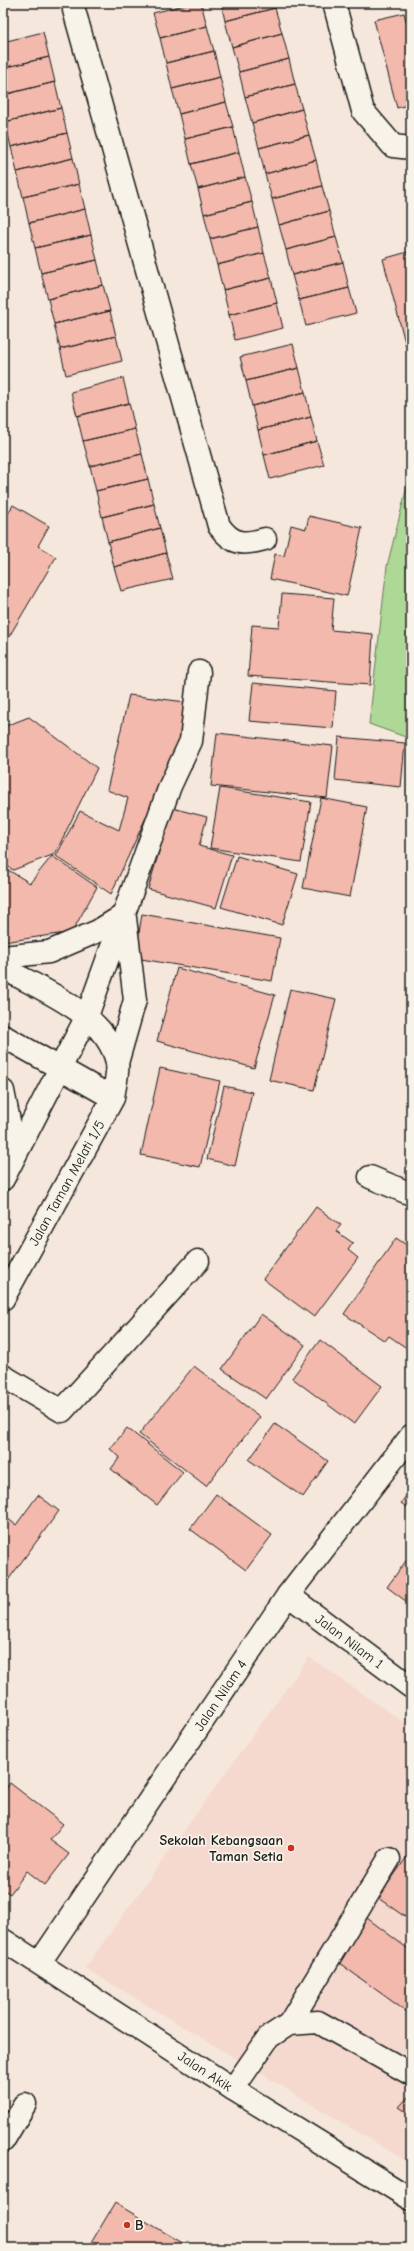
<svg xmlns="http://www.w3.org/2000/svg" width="414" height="2251" font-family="'Comic Neue',sans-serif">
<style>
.built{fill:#f5d9ce}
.green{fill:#aed896;stroke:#657a59}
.building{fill:#f2b9ac;stroke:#1c1c1c}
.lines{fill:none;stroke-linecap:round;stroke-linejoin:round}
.minor-casing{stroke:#1c1c1c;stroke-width:25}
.major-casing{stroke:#1c1c1c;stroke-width:25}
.minor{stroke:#f7f3e8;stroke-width:22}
.major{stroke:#f7f3e8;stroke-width:22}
.poi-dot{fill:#c8321e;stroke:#f7f3e8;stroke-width:1.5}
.labels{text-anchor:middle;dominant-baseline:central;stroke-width:3.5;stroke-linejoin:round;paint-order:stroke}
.street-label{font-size:14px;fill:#1c1c1c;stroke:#f7f3e8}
.poi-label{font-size:14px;font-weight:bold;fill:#1c1c1c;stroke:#f7f3e8;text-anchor:end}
</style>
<rect width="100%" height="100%" fill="#f6e7dc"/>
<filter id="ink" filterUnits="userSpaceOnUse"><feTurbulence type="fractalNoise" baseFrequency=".025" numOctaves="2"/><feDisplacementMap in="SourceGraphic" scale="8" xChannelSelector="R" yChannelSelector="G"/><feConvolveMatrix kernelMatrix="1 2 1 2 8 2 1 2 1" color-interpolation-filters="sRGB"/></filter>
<g filter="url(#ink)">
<path class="built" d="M309,1657L411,1727V2164L85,1968Z"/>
<path class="green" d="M411,471V739L369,724L387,566Z"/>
<path class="building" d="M192,3H201L207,26L160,38L153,13Z
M221,3H274L275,8L225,21Z
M275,8L282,33L232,47L225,21Z
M404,13L411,39V104L397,108L374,20Z
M207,26L214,51L166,63L160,38Z
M43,32L49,57L3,68V42Z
M282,33L289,59L239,72L232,47Z
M214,51L220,77L172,89L166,63Z
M49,57L55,82L3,95V68Z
M289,59L295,84L245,97L239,72Z
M220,77L226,102L179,114L172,89Z
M55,82L61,108L5,122L3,95Z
M295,84L302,109L252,123L245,97Z
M226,102L233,127L185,139L179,114Z
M61,108L67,133L11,147L5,122Z
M302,109L309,135L259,148L252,123Z
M233,127L239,152L191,164L185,139Z
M67,133L73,158L17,172L11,147Z
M309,135L316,160L265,174L259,148Z
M239,152L245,177L198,189L191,164Z
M73,158L79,184L23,197L17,172Z
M316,160L322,186L272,199L265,174Z
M245,177L252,202L204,214L198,189Z
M79,184L85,209L29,223L23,197Z
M322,186L329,211L279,225L272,199Z
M252,202L258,227L210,239L204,214Z
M85,209L91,235L35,248L29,223Z
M329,211L336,237L286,250L279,225Z
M258,227L264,253L217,265L210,239Z
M91,235L97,260L41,273L35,248Z
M336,237L343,262L292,275L286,250Z
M411,251V348L407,350L383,259Z
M264,253L271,278L223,290L217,265Z
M97,260L103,285L48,299L41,273Z
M343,262L349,288L299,300L292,275Z
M271,278L277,303L229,315L223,290Z
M103,285L110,311L54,324L48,299Z
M349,288L356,313L306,326L299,300Z
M277,303L283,328L235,340L229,315Z
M110,311L116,336L60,349L54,324Z
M116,336L122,361L66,375L60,349Z
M293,344L299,368L246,381L240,357Z
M299,368L305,392L252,406L246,381Z
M123,378L129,403L77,416L71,392Z
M305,392L311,417L258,430L252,406Z
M129,403L135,429L83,441L77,416Z
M311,417L317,441L264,455L258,430Z
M135,429L142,454L90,466L83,441Z
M317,441L324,465L270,479L264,455Z
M142,454L148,479L96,491L90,466Z
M148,479L154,504L102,517L96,491Z
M154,504L160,528L108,542L102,517Z
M13,505L49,526L38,546L56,557L3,647V522Z
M309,516L362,528L347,596L270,579L275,554L284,556L291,525L306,529Z
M160,528L166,553L114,567L108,542Z
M166,553L173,579L121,591L114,567Z
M282,594L334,598L331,630L373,634L370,685L248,676L252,625L279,627Z
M253,683L336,691L333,728L249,721Z
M129,695L186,702L179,745L111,894L56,856L80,811L119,830L128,798L107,790Z
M29,717L97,768L55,854L13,870L3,863V727Z
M217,733L333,746L327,798L211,786Z
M339,737L405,743L401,787L335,780Z
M220,788L311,802L301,862L210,848Z
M321,798L367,807L350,897L303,888Z
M172,808L207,817L199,846L232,855L216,908L148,889Z
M52,856L97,887L72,932L10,941L3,938V867L30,883Z
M237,856L298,874L282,925L221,907Z
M142,914L280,938L272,981L135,958Z
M177,968L275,995L254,1068L157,1041Z
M290,989L336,999L314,1090L269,1080Z
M160,1068L220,1081L200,1167L141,1155Z
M224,1086L252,1092L235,1166L207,1159Z
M316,1207L341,1225L336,1231L353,1243L348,1250L358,1258L314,1317L263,1279Z
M396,1238L411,1248V1351L389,1336L385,1341L344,1314Z
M261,1314L305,1345L266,1399L222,1369Z
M320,1340L382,1386L354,1424L292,1378Z
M194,1366L260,1417L206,1486L139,1434Z
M275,1424L328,1461L303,1497L249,1460Z
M127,1428L183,1472L157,1505L111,1469L120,1457L110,1449Z
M411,1489V1510L401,1503Z
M216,1494L272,1535L246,1570L190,1529Z
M38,1495L59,1511L3,1587V1515L16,1525Z
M411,1554V1605L387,1587Z
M10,1783L63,1824L50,1840L69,1854L45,1885L27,1871L10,1894L3,1889V1793Z
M411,1851V1921L378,1898Z
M367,1918L411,1951V2015L335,1960Z
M411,2094V2115L399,2107Z
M115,2203L191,2248H88Z"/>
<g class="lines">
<g class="minor-casing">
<g id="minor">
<path d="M74,3V10L219,526C233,545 243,545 265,539"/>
<path d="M334,3L363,111L393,146L411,148"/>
<path d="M87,1016L170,786L191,741L199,672"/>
<path d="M117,1063L135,1000L125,918"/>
<path d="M370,1177L411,1194"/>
<path d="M3,1376L62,1411L198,1261"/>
<path id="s1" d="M288,1595L411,1687"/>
<path id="s2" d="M3,1940L233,2089L411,2199"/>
<path id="s3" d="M40,1962L288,1595L411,1436"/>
<path d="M289,2024L389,1859"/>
<path d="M233,2089L269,2037L289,2024L318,2022L411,2074"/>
<path d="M3,2141L25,2104"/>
</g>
</g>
<g class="major-casing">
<path id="major" d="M3,957L49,952L98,931L124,915
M3,968C42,990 106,1014 117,1062C119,1072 114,1088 113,1098L3,1299
M3,1036L113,1098
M3,1091L9,1121L8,1164
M3,1179L87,1016"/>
</g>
<use href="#minor" class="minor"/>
<use href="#major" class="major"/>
</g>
</g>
<g class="poi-dot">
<circle cx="291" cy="1848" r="4"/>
<circle cx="127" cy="2225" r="4"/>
</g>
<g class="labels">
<g class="street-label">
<text transform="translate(67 1183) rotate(-61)">Jalan Taman Melati 1/5</text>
<text stroke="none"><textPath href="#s1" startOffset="77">Jalan Nilam 1</textPath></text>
<text stroke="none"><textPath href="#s3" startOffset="322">Jalan Nilam 4</textPath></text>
<text stroke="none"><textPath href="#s2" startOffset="241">Jalan Akik</textPath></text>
</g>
<g class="poi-label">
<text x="283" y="1840">Sekolah Kebangsaan<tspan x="283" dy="16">Taman Setia</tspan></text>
<text x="135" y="2225" text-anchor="start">B</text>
</g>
</g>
<rect width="414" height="2251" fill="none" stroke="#f7f3e8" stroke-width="16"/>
<rect x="8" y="8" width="398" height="2235" fill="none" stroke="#1c1c1c" stroke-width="1.5" filter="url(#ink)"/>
</svg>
